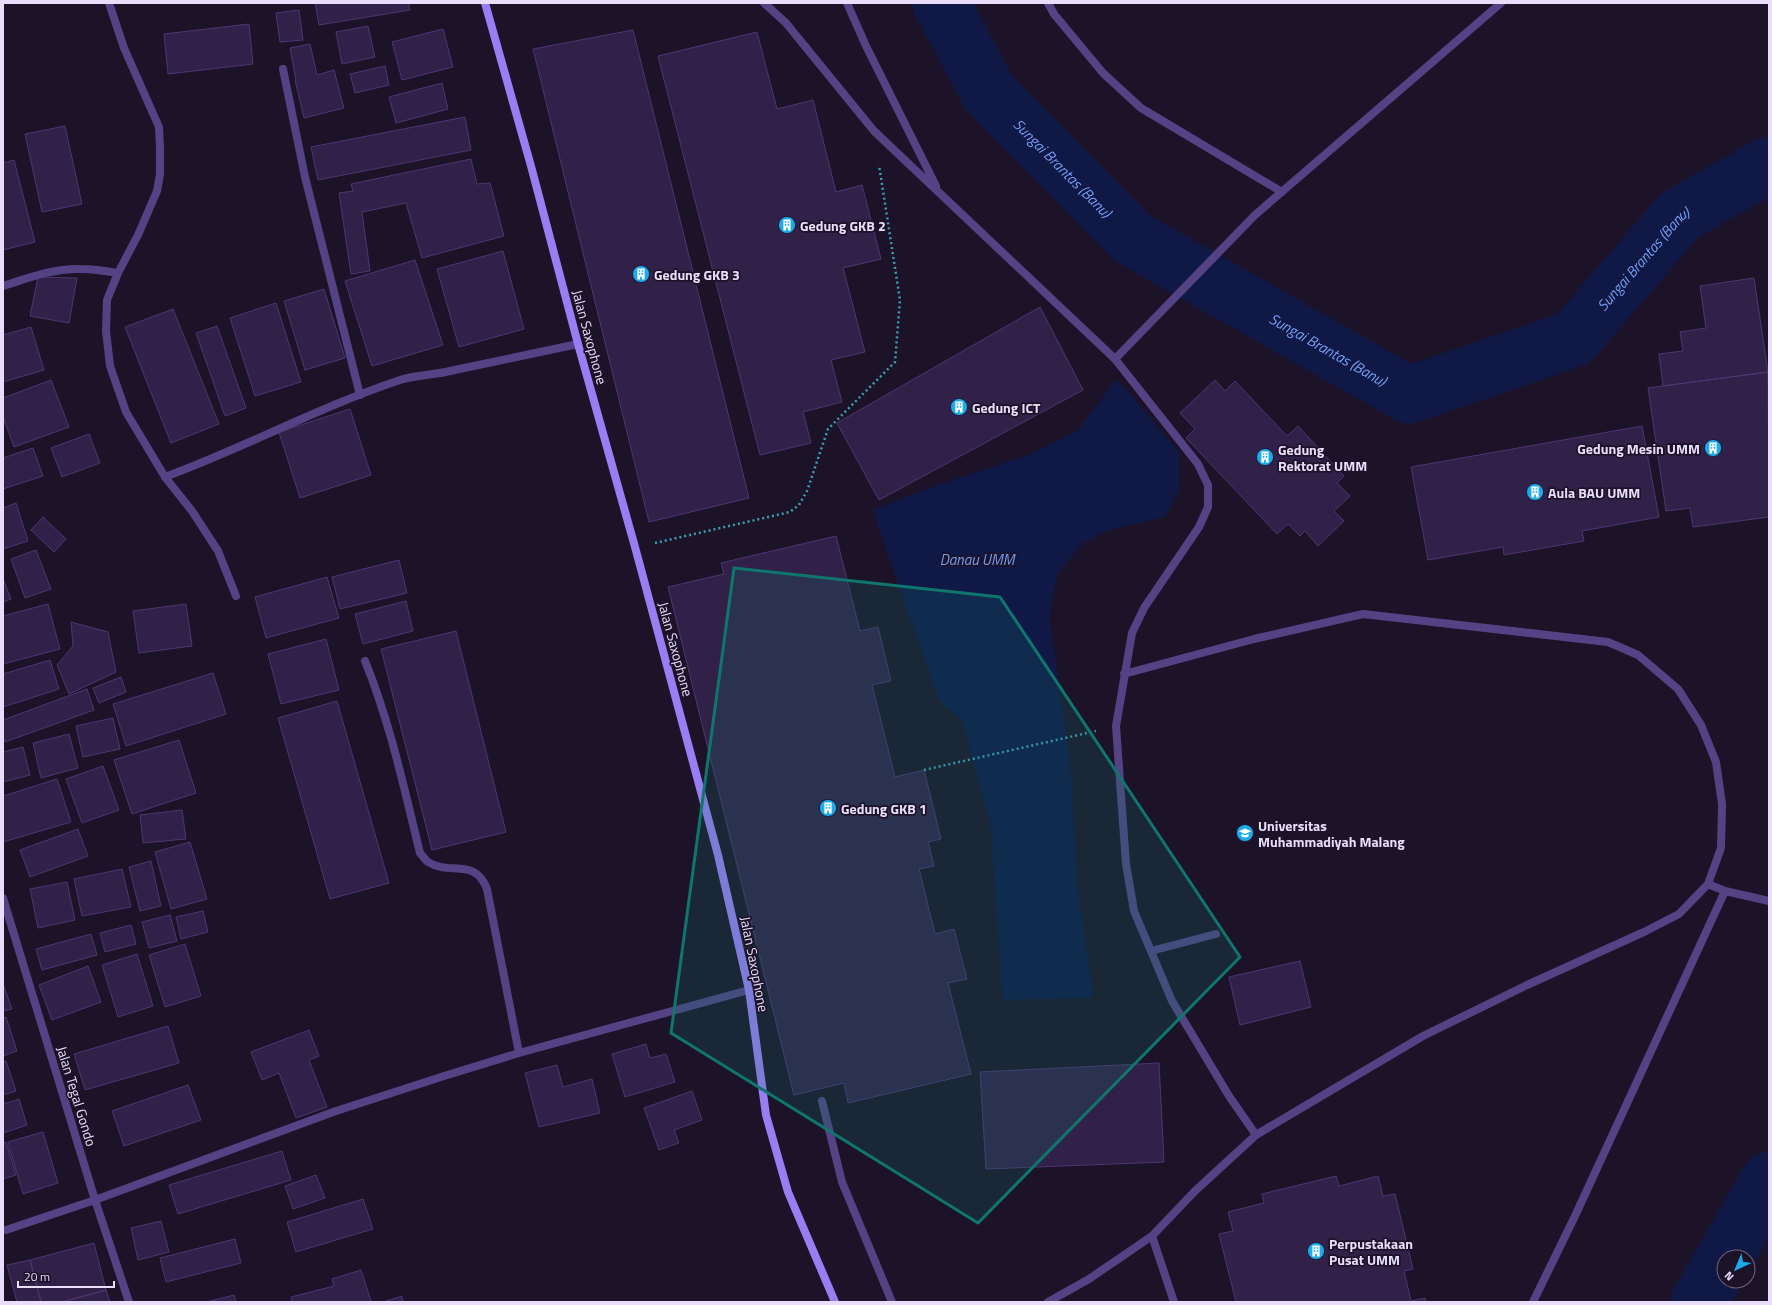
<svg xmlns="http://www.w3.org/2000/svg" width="1772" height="1305" font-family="'Titillium Web',sans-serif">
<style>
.water{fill:#101845}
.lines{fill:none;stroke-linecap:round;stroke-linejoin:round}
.river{stroke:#101845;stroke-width:57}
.building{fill:#312148;stroke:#4e3572}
.path{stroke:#3ca0b2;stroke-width:2.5;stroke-dasharray:2 3;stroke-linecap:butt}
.lane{stroke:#534384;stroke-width:8}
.street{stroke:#534384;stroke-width:8}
.secondary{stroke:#997ef3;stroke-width:8}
.marked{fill:#0f766e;fill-opacity:0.2;stroke:#0f766e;stroke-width:3;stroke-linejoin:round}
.labels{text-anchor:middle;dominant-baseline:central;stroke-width:3.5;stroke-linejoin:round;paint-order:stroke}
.poi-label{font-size:14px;font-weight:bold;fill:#e8defc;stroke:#1c1329;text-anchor:start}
.street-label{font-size:14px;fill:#e8defc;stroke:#1c1329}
.water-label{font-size:15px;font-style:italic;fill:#759ef3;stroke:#1c1329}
</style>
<rect width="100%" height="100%" fill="#1c1329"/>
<path class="water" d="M1115,381L1120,382L1179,452V490L1165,517L1109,530L1082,544L1058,573L1049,617L1070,757L1077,881L1093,995L1091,998L1006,1000L1002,998L990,819L986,811L962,721L941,702L937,696L873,512L875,509L940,484L1028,455L1078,430Z"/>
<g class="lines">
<g class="river">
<path id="s1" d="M941,3L989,93L1132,238L1409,395L1573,339L1680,215L1769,165"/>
<path d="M1725,1257L1769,1180"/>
<path d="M1699,1302L1724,1258"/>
</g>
</g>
<path class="building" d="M315,3H408L410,10L319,25Z
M299,10L303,40L280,42L276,13Z
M249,24L253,64L168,74L164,34Z
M368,26L375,57L342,64L336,32Z
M443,29L453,67L402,80L392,42Z
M633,30L749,498L649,522L533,49Z
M757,32L777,109L813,100L836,192L862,185L881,259L843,268L865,352L831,360L842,402L803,412L811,443L760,455L658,56Z
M310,44L317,75L334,70L344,108L304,118L295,80H296L290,48Z
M385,66L389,85L355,93L350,74Z
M442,83L448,109L396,123L389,97Z
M465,117L471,150L318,180L311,147Z
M65,126L82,204L42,212L25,134Z
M471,159L477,184L490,183L504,236L422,258L406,203L362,212L370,271L351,274L339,193L353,191L351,184Z
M14,160L35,242L3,250V163Z
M503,251L524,329L459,347L437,269Z
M415,260L443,345L372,366L345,281Z
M38,277L77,278L69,323L30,316Z
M1754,278L1768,372L1663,386L1659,354L1683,351L1680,332L1706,328L1700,286Z
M324,289L345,358L305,370L284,301Z
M276,303L301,382L255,396L230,318Z
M1040,307L1083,390L879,500L837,423Z
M173,309L219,424L171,443L125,327Z
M217,326L246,408L225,416L196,333Z
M31,327L44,370L3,382V335Z
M1768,372L1769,517L1693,527L1690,508L1666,511L1648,388Z
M51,380L69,427L14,447L3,417V398Z
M1215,380L1225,391L1235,381L1287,436L1298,426L1344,476L1337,483L1350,496L1334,511L1344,521L1318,546L1305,531L1300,536L1288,524L1277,534L1186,438L1195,429L1180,413Z
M350,409L371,475L300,498L279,432Z
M1642,426L1659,517L1582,531L1584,541L1504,555L1503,547L1428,560L1411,467Z
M89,434L100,463L62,477L51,448Z
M33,448L43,476L3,489V458Z
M16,503L28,541L3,549V508Z
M43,517L66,539L54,552L31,530Z
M836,536L860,631L878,627L891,681L872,685L895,777L924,770L941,839L928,842L934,866L919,869L935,934L954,929L967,979L948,983L971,1074L848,1103L844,1083L794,1095L668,587L724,574L721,563Z
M36,550L51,589L25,598L11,559Z
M399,560L407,593L340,609L332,577Z
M327,577L339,618L266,638L255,597Z
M3,579L11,599L3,602Z
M406,601L413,631L363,644L355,614Z
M48,604L60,649L3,664V616Z
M186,604L192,646L139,653L133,611Z
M71,622L108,632L116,672L69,694L57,665L73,646Z
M456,631L506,832L432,850L381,649Z
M326,639L339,690L281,704L268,654Z
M50,660L59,689L3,707V674Z
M213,673L226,714L126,746L113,704Z
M121,677L126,692L99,703L93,688Z
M87,689L94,710L5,742L3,736V720Z
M337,701L389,883L330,899L278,718Z
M113,718L120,749L83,757L76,726Z
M69,734L78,768L41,778L33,743Z
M179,740L196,793L132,814L114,760Z
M23,747L30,775L3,782V752Z
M103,766L119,810L82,823L66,779Z
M57,779L71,822L3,842V796Z
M182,810L186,839L143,843L140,815Z
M78,829L88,856L30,877L20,850Z
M190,842L207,899L171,909L155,852Z
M151,861L161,906L140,911L129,867Z
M122,869L131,907L82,916L74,879Z
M67,882L75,920L38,928L30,889Z
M203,911L208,932L181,939L176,917Z
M170,915L177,941L149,948L142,922Z
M131,925L136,944L105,952L100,933Z
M91,934L97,955L42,970L36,949Z
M185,944L201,996L165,1007L149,955Z
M137,954L153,1006L118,1017L102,965Z
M1300,961L1311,1007L1240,1025L1229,977Z
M88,966L101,1002L52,1020L39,985Z
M3,984L12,1009L3,1011Z
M6,1017L17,1051L3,1056V1018Z
M168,1026L179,1063L85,1090L74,1054Z
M309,1030L319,1056L309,1060L327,1107L296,1118L279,1073L262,1080L251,1052Z
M646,1044L650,1058L666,1054L675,1082L625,1097L612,1054Z
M6,1061L16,1091L3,1095V1062Z
M1159,1063L1164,1162L986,1169L980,1072Z
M557,1065L563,1087L592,1079L600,1113L539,1127L525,1073Z
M188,1085L201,1120L124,1146L112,1111Z
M692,1091L702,1120L674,1130L679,1143L659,1150L644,1108Z
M19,1099L27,1125L3,1133V1104Z
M43,1132L58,1183L23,1194L8,1142Z
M6,1142L16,1175L3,1179V1143Z
M282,1151L291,1180L178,1214L169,1185Z
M316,1175L325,1198L293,1209L285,1186Z
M1336,1176L1339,1186L1378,1176L1383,1196L1395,1194L1413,1269L1404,1271L1411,1301L1425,1298L1426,1302H1236L1219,1234L1233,1231L1228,1212L1264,1203L1262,1194Z
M363,1199L373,1229L296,1252L287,1222Z
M161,1221L169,1252L138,1260L131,1228Z
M235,1239L241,1263L166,1282L160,1258Z
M94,1243L106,1290L62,1302H41L30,1260Z
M30,1260L41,1302H17L7,1265Z
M361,1270L371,1301L367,1302H292L291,1297L334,1286L332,1279Z
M106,1290L110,1302H62Z
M234,1295L236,1302H206Z
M402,1296L403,1302H383Z"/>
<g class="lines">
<path class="path" d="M655,543L790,512L799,505L807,491L828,429L895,362L900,300L879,165
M924,770L1096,731"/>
<path class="lane" d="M764,3L786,23L874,131L1115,359L1198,464L1208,485V507L1199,527L1144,608L1132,633L1116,726L1126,864L1134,911L1172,1001L1229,1096L1256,1135
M847,3L866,46L936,186
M1048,3L1054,14L1103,73L1141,108L1282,192
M1115,359L1255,215L1501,3
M1124,674L1254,639L1363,614L1608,642L1638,655L1678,689L1701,725L1716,762L1722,804L1721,848L1708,884L1679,914L1644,932L1527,985L1423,1036L1256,1135L1195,1191L1152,1236L1174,1302
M1708,884L1725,891L1769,901
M1151,951L1216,934
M822,1101L842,1182L892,1302
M1048,1302L1089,1279L1152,1236
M1533,1302L1575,1216L1725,891"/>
<path class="street" d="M109,3L124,48L159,127L160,148V174L157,191L138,235L118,273L107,300L106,331L110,366L126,412L165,477L192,511L218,551L236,596
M283,69L305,177L360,395
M3,286C28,278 54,268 81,269C93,269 106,271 118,273
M165,477C244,448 319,407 400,380C416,375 434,375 450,371C493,362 535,353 578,344
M365,661C390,722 404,788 420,853C422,855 425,860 428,862C450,876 475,857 487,889L519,1053
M3,898L95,1200L129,1302
M6,1230L95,1200L336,1111L441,1077L519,1053L749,990"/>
<path class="secondary" d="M485,3L531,166L578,344L635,547L718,855L749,990L766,1115L788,1192L835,1302"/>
</g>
<path class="marked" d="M734,568L1000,597L1240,957L978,1223L671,1033Z"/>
<defs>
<g id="building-disc" transform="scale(0.9)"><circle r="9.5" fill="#1caaeb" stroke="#1c1329"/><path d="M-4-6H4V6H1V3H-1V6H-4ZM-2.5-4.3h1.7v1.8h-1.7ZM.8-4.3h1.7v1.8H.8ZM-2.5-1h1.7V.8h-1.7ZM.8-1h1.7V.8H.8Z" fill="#fff"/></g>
<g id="university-disc" transform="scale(0.9)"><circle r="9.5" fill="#1caaeb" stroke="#1c1329"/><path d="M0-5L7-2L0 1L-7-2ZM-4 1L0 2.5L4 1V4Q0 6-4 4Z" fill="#fff"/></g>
</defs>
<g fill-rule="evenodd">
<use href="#building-disc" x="787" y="225"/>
<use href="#building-disc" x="641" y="274"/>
<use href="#building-disc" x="959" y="407"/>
<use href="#building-disc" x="1713" y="448"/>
<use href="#building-disc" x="1265" y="457"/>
<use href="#building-disc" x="1535" y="492"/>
<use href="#building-disc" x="828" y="808"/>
<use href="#university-disc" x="1245" y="833"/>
<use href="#building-disc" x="1316" y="1251"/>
</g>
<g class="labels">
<g class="poi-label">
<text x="800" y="225">Gedung GKB 2</text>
<text x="654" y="274">Gedung GKB 3</text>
<text x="972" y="407">Gedung ICT</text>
<text x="1700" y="448" text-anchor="end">Gedung Mesin UMM</text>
<text x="1278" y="449">Gedung<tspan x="1278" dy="16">Rektorat UMM</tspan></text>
<text x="1548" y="492">Aula BAU UMM</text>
<text x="841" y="808">Gedung GKB 1</text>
<text x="1258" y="825">Universitas<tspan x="1258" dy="16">Muhammadiyah Malang</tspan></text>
<text x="1329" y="1243">Perpustakaan<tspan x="1329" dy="16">Pusat UMM</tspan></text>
</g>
<g class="street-label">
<text transform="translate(590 337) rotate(75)">Jalan Saxophone</text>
<text transform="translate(676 649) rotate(75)">Jalan Saxophone</text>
<text transform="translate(755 964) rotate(79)">Jalan Saxophone</text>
<text transform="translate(77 1096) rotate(73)">Jalan Tegal Gondo</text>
</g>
<g class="water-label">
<text stroke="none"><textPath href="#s1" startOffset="207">Sungai Brantas (Banu)</textPath></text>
<text stroke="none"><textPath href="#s1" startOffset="904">Sungai Brantas (Banu)</textPath></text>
<text stroke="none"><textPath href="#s1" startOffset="531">Sungai Brantas (Banu)</textPath></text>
<text x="977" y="559">Danau UMM</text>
</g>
</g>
<rect width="1772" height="1305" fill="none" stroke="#e8defc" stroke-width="8"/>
<g transform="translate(1736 1269) rotate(224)"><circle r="19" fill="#1c1329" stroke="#6e647d"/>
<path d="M0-3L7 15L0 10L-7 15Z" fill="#1caaeb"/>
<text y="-6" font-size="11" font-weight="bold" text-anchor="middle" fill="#e8defc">N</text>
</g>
<path d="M18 1281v6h96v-6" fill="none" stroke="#e8defc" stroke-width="2"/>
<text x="24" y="1281" font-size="12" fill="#e8defc" stroke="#1c1329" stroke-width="3" paint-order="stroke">20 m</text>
</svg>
